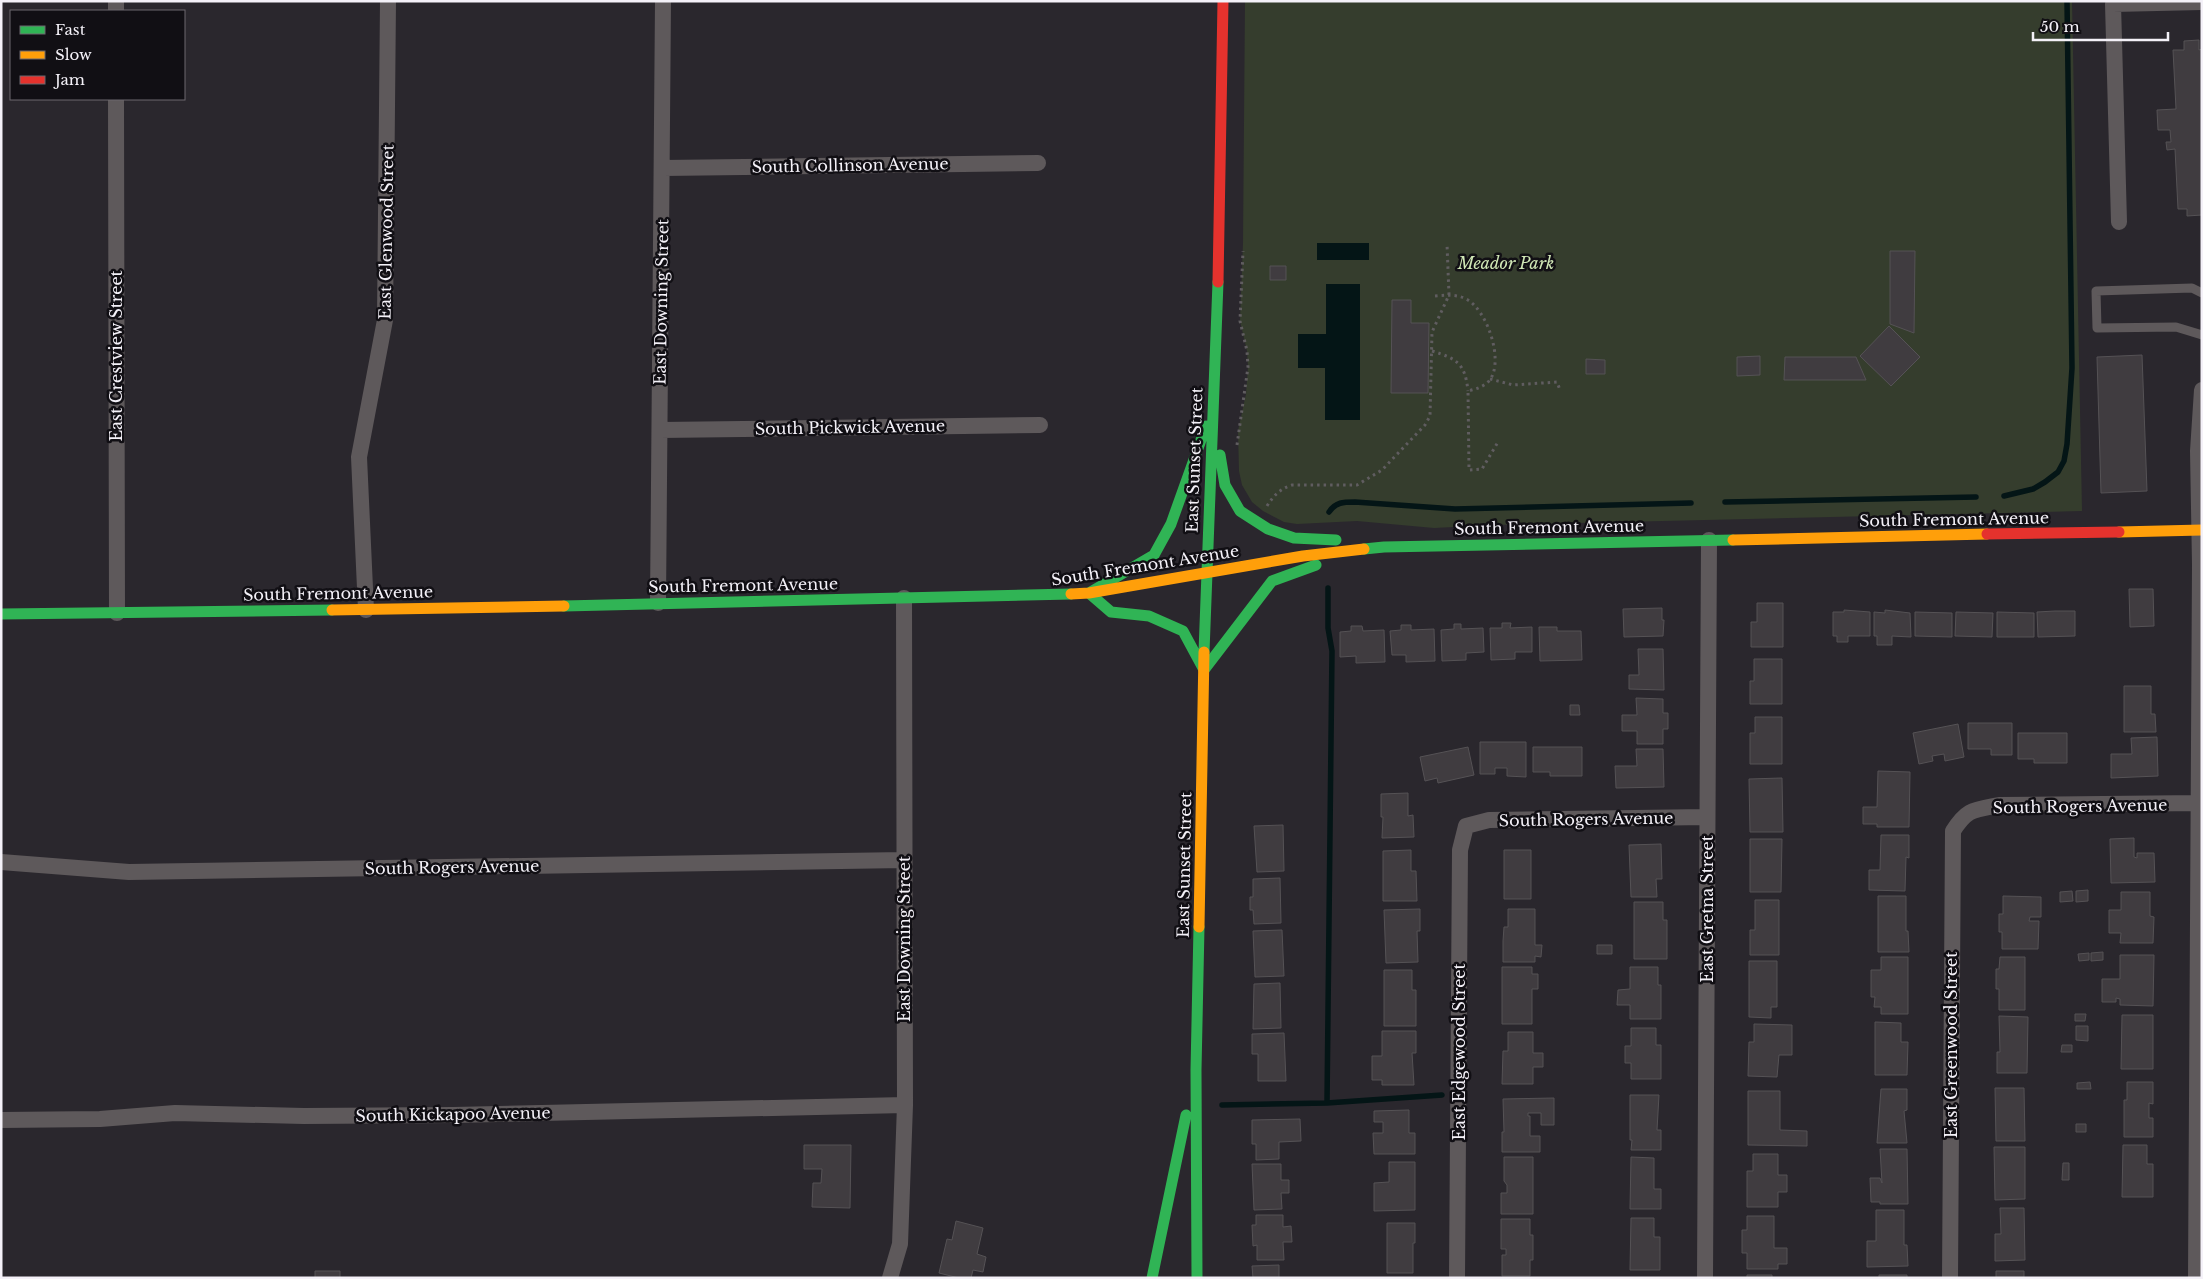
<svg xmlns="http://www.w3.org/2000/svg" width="2203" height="1279" font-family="'Libre Baskerville',serif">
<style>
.green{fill:#353d2d}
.water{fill:#041516}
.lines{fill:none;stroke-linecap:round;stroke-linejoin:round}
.stream{stroke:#041516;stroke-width:5.5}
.building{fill:#403c40;stroke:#555255}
.path{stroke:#605d60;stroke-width:3;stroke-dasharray:2.5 4;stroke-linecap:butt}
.lane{stroke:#5e595b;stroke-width:9}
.street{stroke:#5e595b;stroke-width:16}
.fast{stroke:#30b455;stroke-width:11}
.slow{stroke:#ff9f0a;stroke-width:11}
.jam{stroke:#e5322d;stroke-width:11}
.labels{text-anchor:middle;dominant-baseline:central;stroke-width:5;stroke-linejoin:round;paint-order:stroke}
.street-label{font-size:16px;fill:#f4f1f8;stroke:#110f14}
.park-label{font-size:16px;font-style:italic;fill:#d1e8b6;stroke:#110f14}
</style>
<rect width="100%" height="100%" fill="#2a272d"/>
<path class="green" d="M1245,1H2072L2082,511L1493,525L1434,528L1357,521L1297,524L1284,522L1263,511L1252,502L1242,485L1239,471L1238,431L1246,394L1248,367L1247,351L1240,321L1243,243Z"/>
<path class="water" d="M1317,243H1369V260H1317Z
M1326,284H1360V420H1325V368H1298V334H1326Z"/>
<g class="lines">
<path class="stream" d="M2004,496L2033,489L2045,482L2058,472L2064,461L2067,444L2072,368L2067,1
M1725,502L1976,497
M1329,512C1336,502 1343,502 1355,502L1455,509L1691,503
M1327,1103L1332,651L1328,628V588
M1222,1105L1327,1103L1442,1095"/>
</g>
<path class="building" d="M2199,40V50L2202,49V215L2187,216V209H2178L2175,149L2167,150L2166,142H2171L2170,130H2158L2157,110L2176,109L2173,50H2184V41Z
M1890,251H1915L1914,333L1890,324Z
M1270,266H1286V280H1270Z
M1392,300H1411V323H1429L1428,393H1391Z
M1889,326L1920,357L1891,386L1860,356Z
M2142,355L2147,491L2101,493L2097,357Z
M1760,356V375L1737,376V357Z
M1785,357H1856L1866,380H1784Z
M1586,359L1605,360V374H1586Z
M2129,589H2153L2154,626L2130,627Z
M1757,603H1783V647H1751V622H1757Z
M1662,608V620H1664L1663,636L1624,637L1623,609Z
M1844,610L1870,612V636H1848V642H1837V636H1833V612H1844Z
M1885,610L1910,613L1911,637L1892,636V645H1877V636H1874V612L1885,613Z
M2055,611H2075V636L2038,637L2037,612Z
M1915,612L1952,613V637L1915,636Z
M1956,612L1993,613L1992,637L1955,636Z
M1997,612L2034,613V637H1997Z
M1502,623H1511L1510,628L1532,627V652H1515V659L1491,660L1490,628H1502Z
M1454,624H1461V629L1483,628L1484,652L1466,653V660L1442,661L1441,630L1454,629Z
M1401,625H1411V630L1434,629L1435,661L1406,662V655H1392L1390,631L1401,630Z
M1351,626H1362L1363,631L1384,630L1385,662L1356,663V656L1340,657V632L1351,631Z
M1539,627H1557V631H1581L1582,660L1540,661Z
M1638,649H1663L1664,690L1629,689V675H1639Z
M1754,659H1782V704H1750V681H1754Z
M2124,686H2151V714H2155L2156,732H2124Z
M1636,698L1663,699V713H1668V729H1663V744H1637V731H1622V715H1637Z
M1570,705H1579L1580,715H1570Z
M1755,717H1782V764H1750V733H1755Z
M1968,723H2012V755H1991V749H1968Z
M1958,724L1964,757L1945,761L1944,754L1932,756L1933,761L1919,764L1913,733Z
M2018,733H2067V763H2034V759H2018Z
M2157,737L2158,776L2111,778V754H2132L2131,738Z
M1480,742H1526V777L1507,776V768H1495V774H1480Z
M1468,747L1474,775L1438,783L1437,778L1425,781L1420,757Z
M1533,747H1582V776H1550V772H1533Z
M1636,749H1663L1664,787L1616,788L1615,766H1637Z
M1878,771L1910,772L1909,827H1877V824H1863V807H1877Z
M1782,778L1783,832H1750L1749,779Z
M1408,793V816L1413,815L1414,837L1382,838L1383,817H1381V794Z
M1283,825L1284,871L1257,872L1254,826Z
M1881,835H1909V858L1906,857L1905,891L1869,890V870H1880Z
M2134,838V857L2137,858V853H2154L2155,882L2111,883L2110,839Z
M1750,839H1782L1781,892H1750Z
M1661,844L1662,879H1656L1657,897H1631L1629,845Z
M1411,850V871H1416L1417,901H1383V851Z
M1504,850H1531V899H1504Z
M1280,878L1281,923L1254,924L1253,910H1250V897H1253V879Z
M2088,890V901L2076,902V891Z
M2072,891L2073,901L2060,902V892Z
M2121,892H2150V916L2154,917L2153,943H2120L2121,933H2109V910H2121Z
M1878,896H1906V931H1908L1909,952H1878Z
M2003,896L2041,897V917H2030L2029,921H2039L2038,949H2002V932H1999V914H2003Z
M1755,900H1779V955H1750V930H1755Z
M1634,902H1663V920H1667V959H1634Z
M1420,909V931H1417L1418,962L1386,963L1384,910Z
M1508,909H1535V945H1542L1541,957L1535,956V962H1503V941L1504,927H1508Z
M1282,930L1284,976L1255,977L1253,931Z
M1597,945H1612V954H1597Z
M2103,952V960L2091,961V953Z
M2089,953V960L2079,961L2078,954Z
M2120,955H2154L2153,1006L2120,1005V999L2116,998V1002H2102V979H2120Z
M1881,957H1908V1014H1881V1007H1874L1875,997H1871V970H1881Z
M2000,957H2025V1010H1999V989H1996V969H1999Z
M1749,961H1777V1007H1771V1018L1749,1017Z
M1502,967H1532V974H1538V989H1532V1024H1502Z
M1630,967H1658V985H1661V1019H1630V1005H1617L1618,990L1630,989Z
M1384,970H1412V990H1416V1026H1384Z
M1280,983L1281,1028L1253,1029L1254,984Z
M2075,1014H2086L2085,1021H2075Z
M2122,1015H2153V1069H2121Z
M1999,1016L2028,1017L2027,1073H1997V1052H2000Z
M1875,1022L1901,1023V1042H1908L1907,1075H1875Z
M1754,1024L1792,1025V1055H1779L1777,1077L1748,1076L1749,1042H1754Z
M2076,1026H2088V1041L2076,1040Z
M1631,1028H1656V1045H1661V1079H1631V1063H1625V1046H1631Z
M1382,1031H1416V1053H1412L1414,1085H1382V1080H1372V1056H1382Z
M1508,1032H1533V1053H1543V1067H1533V1084H1502L1503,1051H1508Z
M1284,1033L1286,1081H1258V1054H1252V1034Z
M2062,1045H2072V1052H2061Z
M2090,1082L2091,1089H2077V1083Z
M2127,1082H2153V1104L2149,1103V1118H2153V1137H2124V1100H2127Z
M1995,1088H2024L2025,1141H1996Z
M1881,1089H1907V1110L1904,1111L1907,1143H1877Z
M1748,1091H1780V1130L1807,1131V1146L1748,1145Z
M1630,1095H1659L1657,1130H1661V1150H1631L1632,1140H1630Z
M1554,1098V1125H1541V1113H1528V1116H1530V1136H1540V1152H1502V1132H1504L1503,1099Z
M1409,1110V1133H1415V1154H1374L1373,1133H1383V1122H1374V1111Z
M1300,1119L1301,1141L1279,1142V1159L1256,1160V1144H1252V1120Z
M2076,1124H2086V1132H2076Z
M804,1145H851L850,1208L812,1207L813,1183H821L822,1169H804Z
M2123,1145H2147V1164H2153V1197H2122Z
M1994,1147H2025V1199L1995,1200Z
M1880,1149H1907L1908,1204H1880V1202H1871L1870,1178H1880L1882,1183Z
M1753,1154H1778V1175H1787V1192H1778V1207H1747V1171H1753Z
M1504,1157H1533V1214H1501V1193H1507V1185L1504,1181Z
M1631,1157L1654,1158V1189H1661V1209H1630Z
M1389,1162H1415V1210L1374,1211V1183L1389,1182Z
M2063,1163H2069V1180H2062Z
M1252,1164H1281V1180H1289V1193H1281L1282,1209L1254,1210Z
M2000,1208H2024L2025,1260L1995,1261V1234H2001Z
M1876,1210H1904V1245H1907L1908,1266L1867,1267V1241H1876Z
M1256,1215H1283V1227L1291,1226L1292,1242H1283L1284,1260H1257V1245L1253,1246L1252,1225H1256Z
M1747,1216H1774V1248H1787V1264H1778V1269H1747V1253H1742V1230H1747Z
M1631,1218H1654V1237H1660V1270H1630Z
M1501,1219H1530V1235H1533V1260H1530V1276H1502V1255H1506V1249H1501Z
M956,1221L983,1228L977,1254L986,1257L983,1272L973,1270L971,1278H959L939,1273L947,1239L952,1240Z
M1387,1223H1415V1243H1413V1273H1387Z
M1279,1265V1278H1253L1252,1266Z
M315,1271H340V1278H315Z
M1996,1271H2024V1278H1996Z
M1747,1275H1772V1278H1747Z
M1879,1275H1907V1278H1879Z"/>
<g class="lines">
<path class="path" d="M1435,296C1446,295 1456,294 1466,299C1487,309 1505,362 1489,381C1483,387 1476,389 1468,391L1469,470L1482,469L1498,442
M1432,351C1458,359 1465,364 1468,391
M1490,379L1513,385L1557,382L1560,390
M1237,445L1248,367L1247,351L1240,321L1243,251
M1267,506C1274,495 1280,489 1292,485H1357L1382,470L1425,425L1430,416L1432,332L1449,295L1447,244"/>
<path class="lane" d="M2202,293L2192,288L2096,291L2097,328L2176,327L2202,335"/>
<path class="street" d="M116,1V11
M116,99L117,613
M663,168L1038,163
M2119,222L2113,4L2202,2
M660,430L1040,425
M658,603L663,1
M366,610L359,457L385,320L388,1
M1,862L129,872L904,860
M1,1120L100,1119L175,1113L304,1116L453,1115L905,1105
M890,1278L900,1244L905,1105L904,598
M1457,1278L1460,850L1466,826L1489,820L1707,817
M1705,1278L1709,540
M1950,1278L1953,831C1967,809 1973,810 1999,805L2199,803
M2196,1278L2200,564L2198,451L2202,390"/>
<path class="fast" d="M1206,426L1171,524L1154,555L1089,593L1111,612L1149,616L1183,631L1204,670L1272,581L1316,565
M1220,455L1225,485L1240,511L1268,529L1294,538L1336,540
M1364,549L1384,547L1733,540
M564,606L1071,594
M1,614L332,610
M1204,652L1218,282
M1152,1278L1186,1115
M1197,1278L1196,1070L1199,927"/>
<path class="slow" d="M2119,532L2202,530
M1733,540L1987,534
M1071,594L1089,593L1303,556L1364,549
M332,610L564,606
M1199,927L1204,652"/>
<path class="jam" d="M1218,282L1223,1
M1987,534L2119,532"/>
</g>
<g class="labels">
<g class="street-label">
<text transform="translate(850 165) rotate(-1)">South Collinson Avenue</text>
<text transform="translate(386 232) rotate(-89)">East Glenwood Street</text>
<text transform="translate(661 302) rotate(-89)">East Downing Street</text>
<text transform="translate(116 356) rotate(-90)">East Crestview Street</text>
<text transform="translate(850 427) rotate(-1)">South Pickwick Avenue</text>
<text transform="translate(1194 460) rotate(-88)">East Sunset Street</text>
<text transform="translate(1954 519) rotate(-1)">South Fremont Avenue</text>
<text transform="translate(1549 527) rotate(-1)">South Fremont Avenue</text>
<text transform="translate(1145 565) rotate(-9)">South Fremont Avenue</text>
<text transform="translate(743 585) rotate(-1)">South Fremont Avenue</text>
<text transform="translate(338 593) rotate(-1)">South Fremont Avenue</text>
<text transform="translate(2080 806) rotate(-1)">South Rogers Avenue</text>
<text transform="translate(1586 819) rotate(-1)">South Rogers Avenue</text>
<text transform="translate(1184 865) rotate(-89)">East Sunset Street</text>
<text transform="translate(452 867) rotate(-1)">South Rogers Avenue</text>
<text transform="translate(1707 909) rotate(-90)">East Gretna Street</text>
<text transform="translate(904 939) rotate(-90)">East Downing Street</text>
<text transform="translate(1951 1045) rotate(-90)">East Greenwood Street</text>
<text transform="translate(1459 1052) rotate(-90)">East Edgewood Street</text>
<text transform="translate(453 1114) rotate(-1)">South Kickapoo Avenue</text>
</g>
<g class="park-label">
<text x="1506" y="263">Meador Park</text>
</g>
</g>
<rect width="2203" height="1279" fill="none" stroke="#f4f1f8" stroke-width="5"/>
<rect x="10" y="10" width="175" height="90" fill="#110f14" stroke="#6c696f"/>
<rect x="20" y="26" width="25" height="8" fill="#30b455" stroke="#6c696f"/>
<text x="55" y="35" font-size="15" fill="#f4f1f8">Fast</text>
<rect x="20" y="51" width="25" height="8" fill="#ff9f0a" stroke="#6c696f"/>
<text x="55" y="60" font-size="15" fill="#f4f1f8">Slow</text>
<rect x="20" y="76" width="25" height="8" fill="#e5322d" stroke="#6c696f"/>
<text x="55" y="85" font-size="15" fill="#f4f1f8">Jam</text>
<path d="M2033 32v8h135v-8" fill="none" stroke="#f4f1f8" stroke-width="2.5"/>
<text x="2040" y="32" font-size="15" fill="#f4f1f8" stroke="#110f14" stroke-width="4" paint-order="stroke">50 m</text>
</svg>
